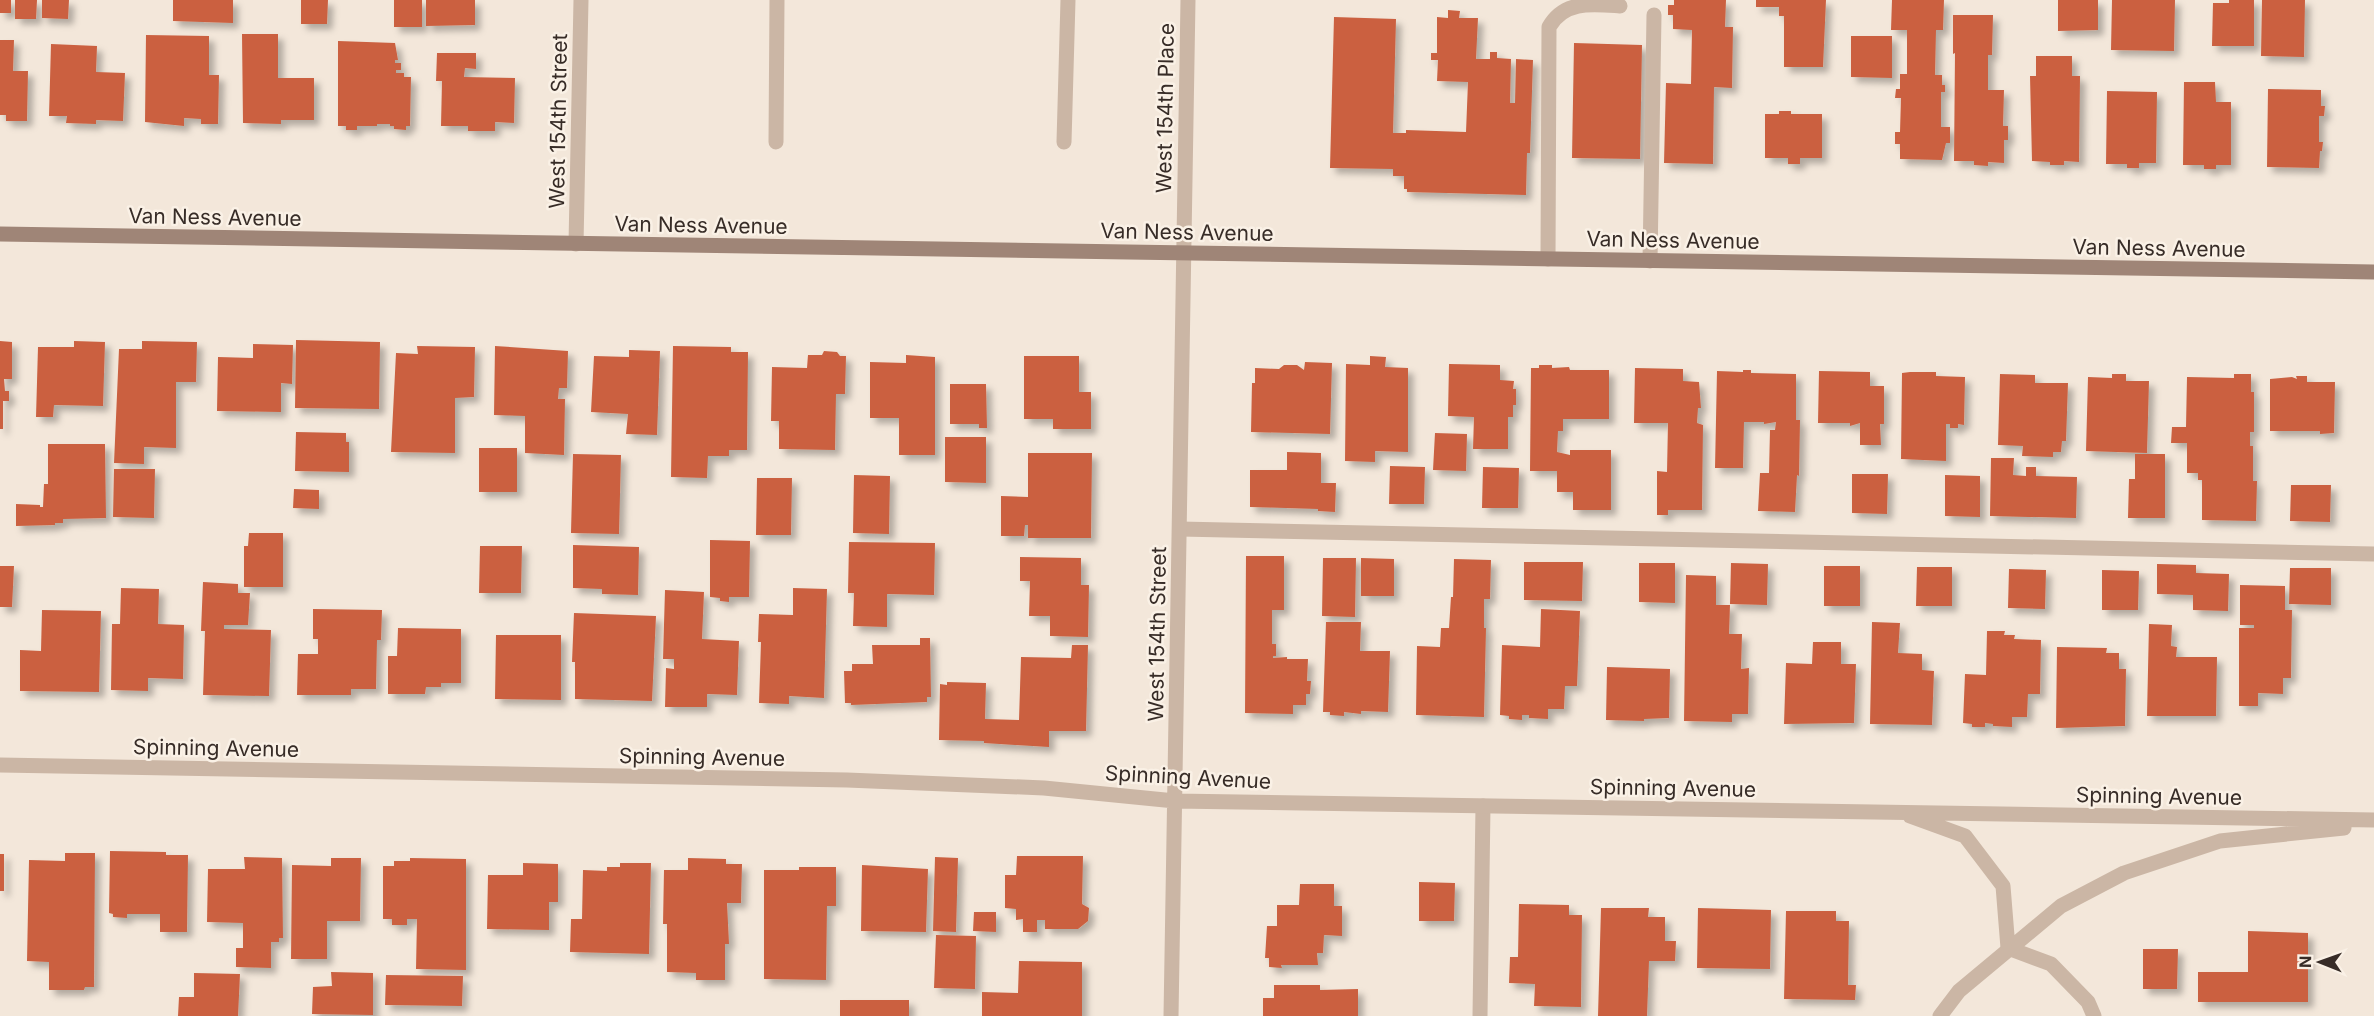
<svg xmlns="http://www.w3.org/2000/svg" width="2374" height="1016" font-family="Inter,sans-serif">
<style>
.building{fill:#cb6040;filter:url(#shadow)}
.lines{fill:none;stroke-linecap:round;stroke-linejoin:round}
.lane{stroke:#cbb6a5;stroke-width:15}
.street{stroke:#cbb6a5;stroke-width:15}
.secondary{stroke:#9f8577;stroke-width:15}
.labels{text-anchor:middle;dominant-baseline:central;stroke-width:5;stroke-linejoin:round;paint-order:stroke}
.street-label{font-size:21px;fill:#372c27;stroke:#faf1e6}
</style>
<defs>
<filter id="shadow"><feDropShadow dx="5.5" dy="5.5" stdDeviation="3" flood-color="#0004"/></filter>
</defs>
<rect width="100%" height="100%" fill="#f3e7da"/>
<path class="building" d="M0,0H11V13H0Z
M15,0H37L36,19H15Z
M42,0H69L68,19L42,18Z
M173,0H233V23L173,21Z
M301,0H328L327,24H301Z
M394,0H422V27H394Z
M426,0H475V25L426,26Z
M1674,0H1726L1725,27H1733L1732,88L1714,87L1713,164L1664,163L1666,83L1691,84L1692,30L1673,29V15H1668V5H1674Z
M1756,0H1826L1823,67H1784V16H1779V7H1756Z
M1892,0H1944L1943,30H1936L1935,75H1942V85H1945V92H1941V127H1950V143H1946L1942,160L1900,159V144H1895V132H1900L1901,98H1895L1896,89H1900V74H1907V30H1891Z
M2058,0H2098V30L2058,31Z
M2112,0H2175L2174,51L2111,50Z
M2229,0H2254V46H2212L2213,3H2229Z
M2262,0H2305L2304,57L2261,56Z
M1448,10L1460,11L1459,18H1478L1476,59H1490V52H1497V58L1511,59L1510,103H1515L1516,59L1533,60L1530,153H1527L1526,195L1407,192V189H1404V176H1393V169L1330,168L1334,17L1396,19L1393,133H1406V130L1466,132L1468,82L1437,81L1438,60H1431V53H1437V17L1448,18Z
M1953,15H1993L1992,55H1988V90H2004L2003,126H2008V140H2004V163L1988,162V166L1974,165V161H1954L1955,53L1953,54Z
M242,34H278V78H314V120H281V124L243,123Z
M146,35L209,36V75H219L218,124H201V119L184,118V126L145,122Z
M1851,36H1892V78L1851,77Z
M0,40H14L13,71H28L27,121H6V115H0Z
M338,41L395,43L398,60H395V63H401V70H396V73H404V77H411L410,126H406V130L394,129V126H390V124H377V126H357V130H346V126H338Z
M1574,43L1642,45L1640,159L1572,158Z
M51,44L97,46L96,72L125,73L123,121L96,120V124L66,123L67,116H49Z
M437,53H476V69L465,68L464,77L515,78L514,123L495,122V131H468V126H441L442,81H436Z
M2036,56H2072V76H2080L2079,162L2064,161V165H2050V162L2032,161L2030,76H2036Z
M2184,82H2215L2216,102H2231V165H2216V169H2204V165H2183Z
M2268,89L2321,90V106H2325L2324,116H2319V142H2323L2322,151H2320L2319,168L2267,167Z
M2107,91L2157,92L2156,163H2139V168H2127V164H2106Z
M1779,111H1791V114H1822V158H1800V164H1788V158H1765V114H1779Z
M296,340L380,342L379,409L295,408Z
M0,341L12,342V379H4L5,391H9V401H3V429H0Z
M74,341L105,342L103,406L54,405L53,417H36L38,347H74Z
M142,341L197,342L196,382H176V448L144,447V464L114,463L119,349H142Z
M253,344L293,345L292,384L281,383V412L217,411L218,357L253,358Z
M417,346L475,347L474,397L455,398V453L391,452L396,353L418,354Z
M495,346L568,351L567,388H559L558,399H565L564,455L525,453V416L494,415Z
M673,346L731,347V352H748L747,450H729V456H708L707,478L671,477Z
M629,350L660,351L657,435L626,434L628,414L591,412L594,356L629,357Z
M824,351L837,352L840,356H846L845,394H836L835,450L779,449V421H771L772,367L807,368L808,355H822Z
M906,355L935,357V455H899V418H870V362L906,363Z
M1024,356H1079V392H1091V429H1053V419H1024Z
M1370,356L1386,357L1385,367L1408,368V452L1375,451V462L1345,461L1346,364L1370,365Z
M1305,362L1332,363L1330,434L1251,432L1252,383H1255V368L1279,369L1284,365H1297L1304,370Z
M1449,364L1500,365V380L1514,381L1513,389H1516V405H1513V417H1508V449H1473L1474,417L1448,416Z
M1539,365H1552V368L1569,367L1570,370H1609V419H1563V431H1558L1557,452L1570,455V450H1611V510H1573V492H1557V471H1530L1531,368H1539Z
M1635,368L1683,369V381L1699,382L1701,408H1698L1697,423L1703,425L1702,510H1668V515H1657V471L1667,472L1668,423H1634Z
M1743,370H1751V373L1796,374V420H1800L1799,476L1797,475L1795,512L1758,511L1760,473H1769L1770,430H1775L1776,422L1764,424V422H1744L1743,468H1715L1717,371L1743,372Z
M1819,371L1870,372V386H1884V424H1880L1881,445H1860V423L1850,426V423H1818Z
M1910,372H1936V376L1965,377L1964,425L1958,424V428H1950V424H1946V461L1901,459L1902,373Z
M2000,374L2035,375V383H2068L2066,441H2062L2061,452H2053V457L2022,456L2023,446L1998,445Z
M2112,374H2126V381H2149L2147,453L2086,451L2088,377L2112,378Z
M2234,374H2251V392H2254V432H2250V446H2253V481H2257L2256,521L2202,520V480H2198V473H2187V443H2171L2172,427H2186L2187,377L2234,378Z
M2296,376H2307V382H2335L2334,433L2320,434V431H2270V379L2292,377L2297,379Z
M950,384H986L987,428H979V424H950Z
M296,432L346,433V442H349V472L295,471Z
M1435,433L1467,434L1466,471L1433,470Z
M945,437H986V483L945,482Z
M48,444H105L106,518L63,519V523H55V525L16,526V504L40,505V507H43L44,484H48Z
M479,448H517V492H479Z
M1287,452L1321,453V483H1336L1335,512L1318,511V509L1250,507V470H1287Z
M1028,453H1092L1091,538H1028V525H1025L1024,536H1001V496L1028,497Z
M573,454L621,455L619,534L571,533Z
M2135,454H2165V518H2128L2129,479H2135Z
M1991,458H2014L2013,475L2026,476V467H2036V476L2077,477L2076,518L1990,516Z
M1390,466L1425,467L1424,504H1389Z
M1483,467L1519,468L1518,508H1482Z
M114,469H155L154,518L113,517Z
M1852,474H1888L1887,514L1852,513Z
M854,475L890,476L889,534L853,533Z
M1945,475L1980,476V517L1945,516Z
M757,478H792L791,535H756Z
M2291,485H2331L2330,522L2290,521Z
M294,489L319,490V509L293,508Z
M249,533H283V587H244V546H248Z
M710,540L750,541L749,597H729V602L720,601V598L710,597Z
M849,542L935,543L934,595L887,594V627L853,626L854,593H848Z
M573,545L639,547L638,595L602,594V589L573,588Z
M480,546H522L521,593H479Z
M1246,556H1284V610H1272V644H1276V656H1273V658L1287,657V659H1308L1307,681H1311L1310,694H1306V705H1293V714L1245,713Z
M1020,557L1081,558V585H1089L1088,637L1050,636V616H1029L1030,581H1020Z
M1323,558H1356L1355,617L1322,616Z
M1361,558L1394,559V596H1361Z
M1454,559L1491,560L1490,599H1484V628H1486L1484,717L1416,715L1417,646L1440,647L1441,628H1449L1451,597H1453Z
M1524,562H1583L1582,601L1524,600Z
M1639,563H1675V603L1639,602Z
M1731,563L1768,564L1767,605L1730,604Z
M2157,564L2196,565V573L2229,574L2228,611L2193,610V595L2157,594Z
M0,566H14L12,607H0Z
M1824,566H1860V606H1824Z
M1917,567H1952V606H1916Z
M2290,568H2331V605L2289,604Z
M2009,569L2046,570L2045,609L2008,608Z
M2102,570L2139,571L2138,610H2102Z
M1686,575L1716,576V605H1730L1729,634H1742L1741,669L1749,668L1748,714H1732V722L1684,721Z
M203,582L238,584V593H250L248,625H224V629L271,630L269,696L203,695L205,631H201Z
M2240,585L2285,586V610H2292L2291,678H2283V694L2258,693V706H2239V628H2254V625H2240Z
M121,588L159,589L158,624L184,625L183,679L148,678V691L111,690L112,624H120Z
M793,588L827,589L824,698L789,696V704L759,703L761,642H758L759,614L793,615Z
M665,590L704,592L702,639L739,641L737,695L707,694V707H665L666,668L674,669V659H663Z
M313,609L382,610L381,640H377L376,689H351V695H297L298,654H318V639H313Z
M1541,609L1580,611L1577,686H1565L1564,709H1548V719L1529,718V715H1522V720L1509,719V716L1500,715L1502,645L1540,647Z
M42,610L101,611L99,692L20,691V650L41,651Z
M574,613L656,616L652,701L575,699V662H572Z
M1326,622H1361L1360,651H1390L1388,712L1361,711V714L1344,712V716L1330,715V712H1323Z
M1872,622L1900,623L1898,653L1922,654V670L1934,671L1932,725L1870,724Z
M2149,624L2172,625L2171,646L2177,647L2176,657H2217L2216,716H2147Z
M398,628L461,629V683H441V687H426L425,694H388V656H397Z
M1987,631H2005L2004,635H2015L2014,639L2041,640L2040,694H2028L2027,717H2012V727L1993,726V724L1985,723V727H1972V724L1963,723L1965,674L1986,675Z
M496,635H561V700L495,699Z
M920,638H930L931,697H927V702L851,705V703H845L844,671H852V664H873L872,645H920Z
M1813,642H1841V664H1856L1854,723L1784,724L1786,663L1812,664Z
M1072,645H1088L1086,731H1049V747L984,743V741L939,740L940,684L947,685V682L986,683L985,719L1019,720L1021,657L1071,658Z
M2057,647L2107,648L2106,653H2119V669H2126L2125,726L2056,728Z
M1607,667L1670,669L1669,718L1644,719V721L1606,720Z
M110,851L166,852V855H188L187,932H160V914H127V918L113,917V914L109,913Z
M65,853H95L94,987H85L84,990H49V962L27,961L29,860L65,861Z
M0,854H4V891H0Z
M1017,856H1083L1082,904L1089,908L1088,921L1078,929H1045V920H1037V932H1023V919L1016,920V909L1005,908V875H1016Z
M244,857L282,858L283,938H279V942H271V968L236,967V948H243V923L207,922L208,869H245Z
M935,857L958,858L956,932L933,931Z
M331,858H361L360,921H327V959H291L292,865L331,866Z
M410,858L466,859V970L416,969L417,919H407V925H392V919H383V866H394V861H410Z
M688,858L726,859V864H742L741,903H727L729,944H725V980H696V973L667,972V924H663L664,870H688Z
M523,863L558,864V902H549V930L487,929L488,875H523Z
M620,863H651L649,954L570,952L571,919H582L583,870L607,871V867H620Z
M862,865L928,869L926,932L861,931Z
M799,867H836V906H827L826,980L764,979V870H799Z
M1419,882L1455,883L1454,921H1419Z
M1300,884H1334V906H1342V936L1324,935L1323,953H1317L1318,965H1281L1282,968L1269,967V958H1265L1267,926H1277V905H1299Z
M1519,904L1569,905V915H1582L1581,1007L1534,1006L1535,984L1509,983L1510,957H1518Z
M1601,908H1649L1648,917H1665V941H1676L1675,961H1649L1647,1016H1598Z
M1698,908L1771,910L1770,969L1697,968Z
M1786,911H1836V921H1849L1848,985H1856L1855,1000L1784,999Z
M974,912H996V932L973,931Z
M2248,931L2308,933V1002H2198V972H2248Z
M936,935L976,936L975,989L934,988Z
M2143,949H2178L2177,989H2143Z
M1019,961L1082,962V1016H982V992L1018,993Z
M331,972L373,973V1015L312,1014L313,987L332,986Z
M194,973L240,974L238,1016H178L179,997H194Z
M386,975L463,976L462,1006L385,1005Z
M1274,985H1320V990L1358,989V1016H1263V998H1274Z
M840,1000H909V1016H840Z"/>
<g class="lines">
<path class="lane" d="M776,142L777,0
M1064,142L1068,0
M1548,259L1549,27C1564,0 1593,4 1620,6
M1650,261L1654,15
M1180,529L2374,554
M2008,948L2051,964L2088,1002L2094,1016
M1480,1016L1483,806"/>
<path class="street" d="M576,244L581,0
M0,765L847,780L1044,788L1175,801L2374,820
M1910,816L1965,836L2003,886L2008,948
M1171,1016L1188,0
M1940,1016L1959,991L2061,906L2124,873L2220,841L2344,828"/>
<path class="secondary" d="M0,234L2374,272"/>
</g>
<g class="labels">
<g class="street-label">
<text transform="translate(1165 108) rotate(-89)">West 154th Place</text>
<text transform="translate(558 121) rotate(-89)">West 154th Street</text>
<text transform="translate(215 217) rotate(1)">Van Ness Avenue</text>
<text transform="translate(701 225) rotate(1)">Van Ness Avenue</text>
<text transform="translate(1187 232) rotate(1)">Van Ness Avenue</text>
<text transform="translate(1673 240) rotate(1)">Van Ness Avenue</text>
<text transform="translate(2159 248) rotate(1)">Van Ness Avenue</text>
<text transform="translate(1157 634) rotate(-89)">West 154th Street</text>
<text transform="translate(216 748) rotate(1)">Spinning Avenue</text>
<text transform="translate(702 757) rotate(1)">Spinning Avenue</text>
<text transform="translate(1188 777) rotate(3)">Spinning Avenue</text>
<text transform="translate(1673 788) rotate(1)">Spinning Avenue</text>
<text transform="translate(2159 796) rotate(1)">Spinning Avenue</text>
</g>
</g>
<g transform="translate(2320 962) rotate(271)" stroke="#faf1e6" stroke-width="4.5" paint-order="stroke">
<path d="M0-4.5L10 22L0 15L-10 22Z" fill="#372c27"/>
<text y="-9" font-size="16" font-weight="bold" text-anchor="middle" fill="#372c27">N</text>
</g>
</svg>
